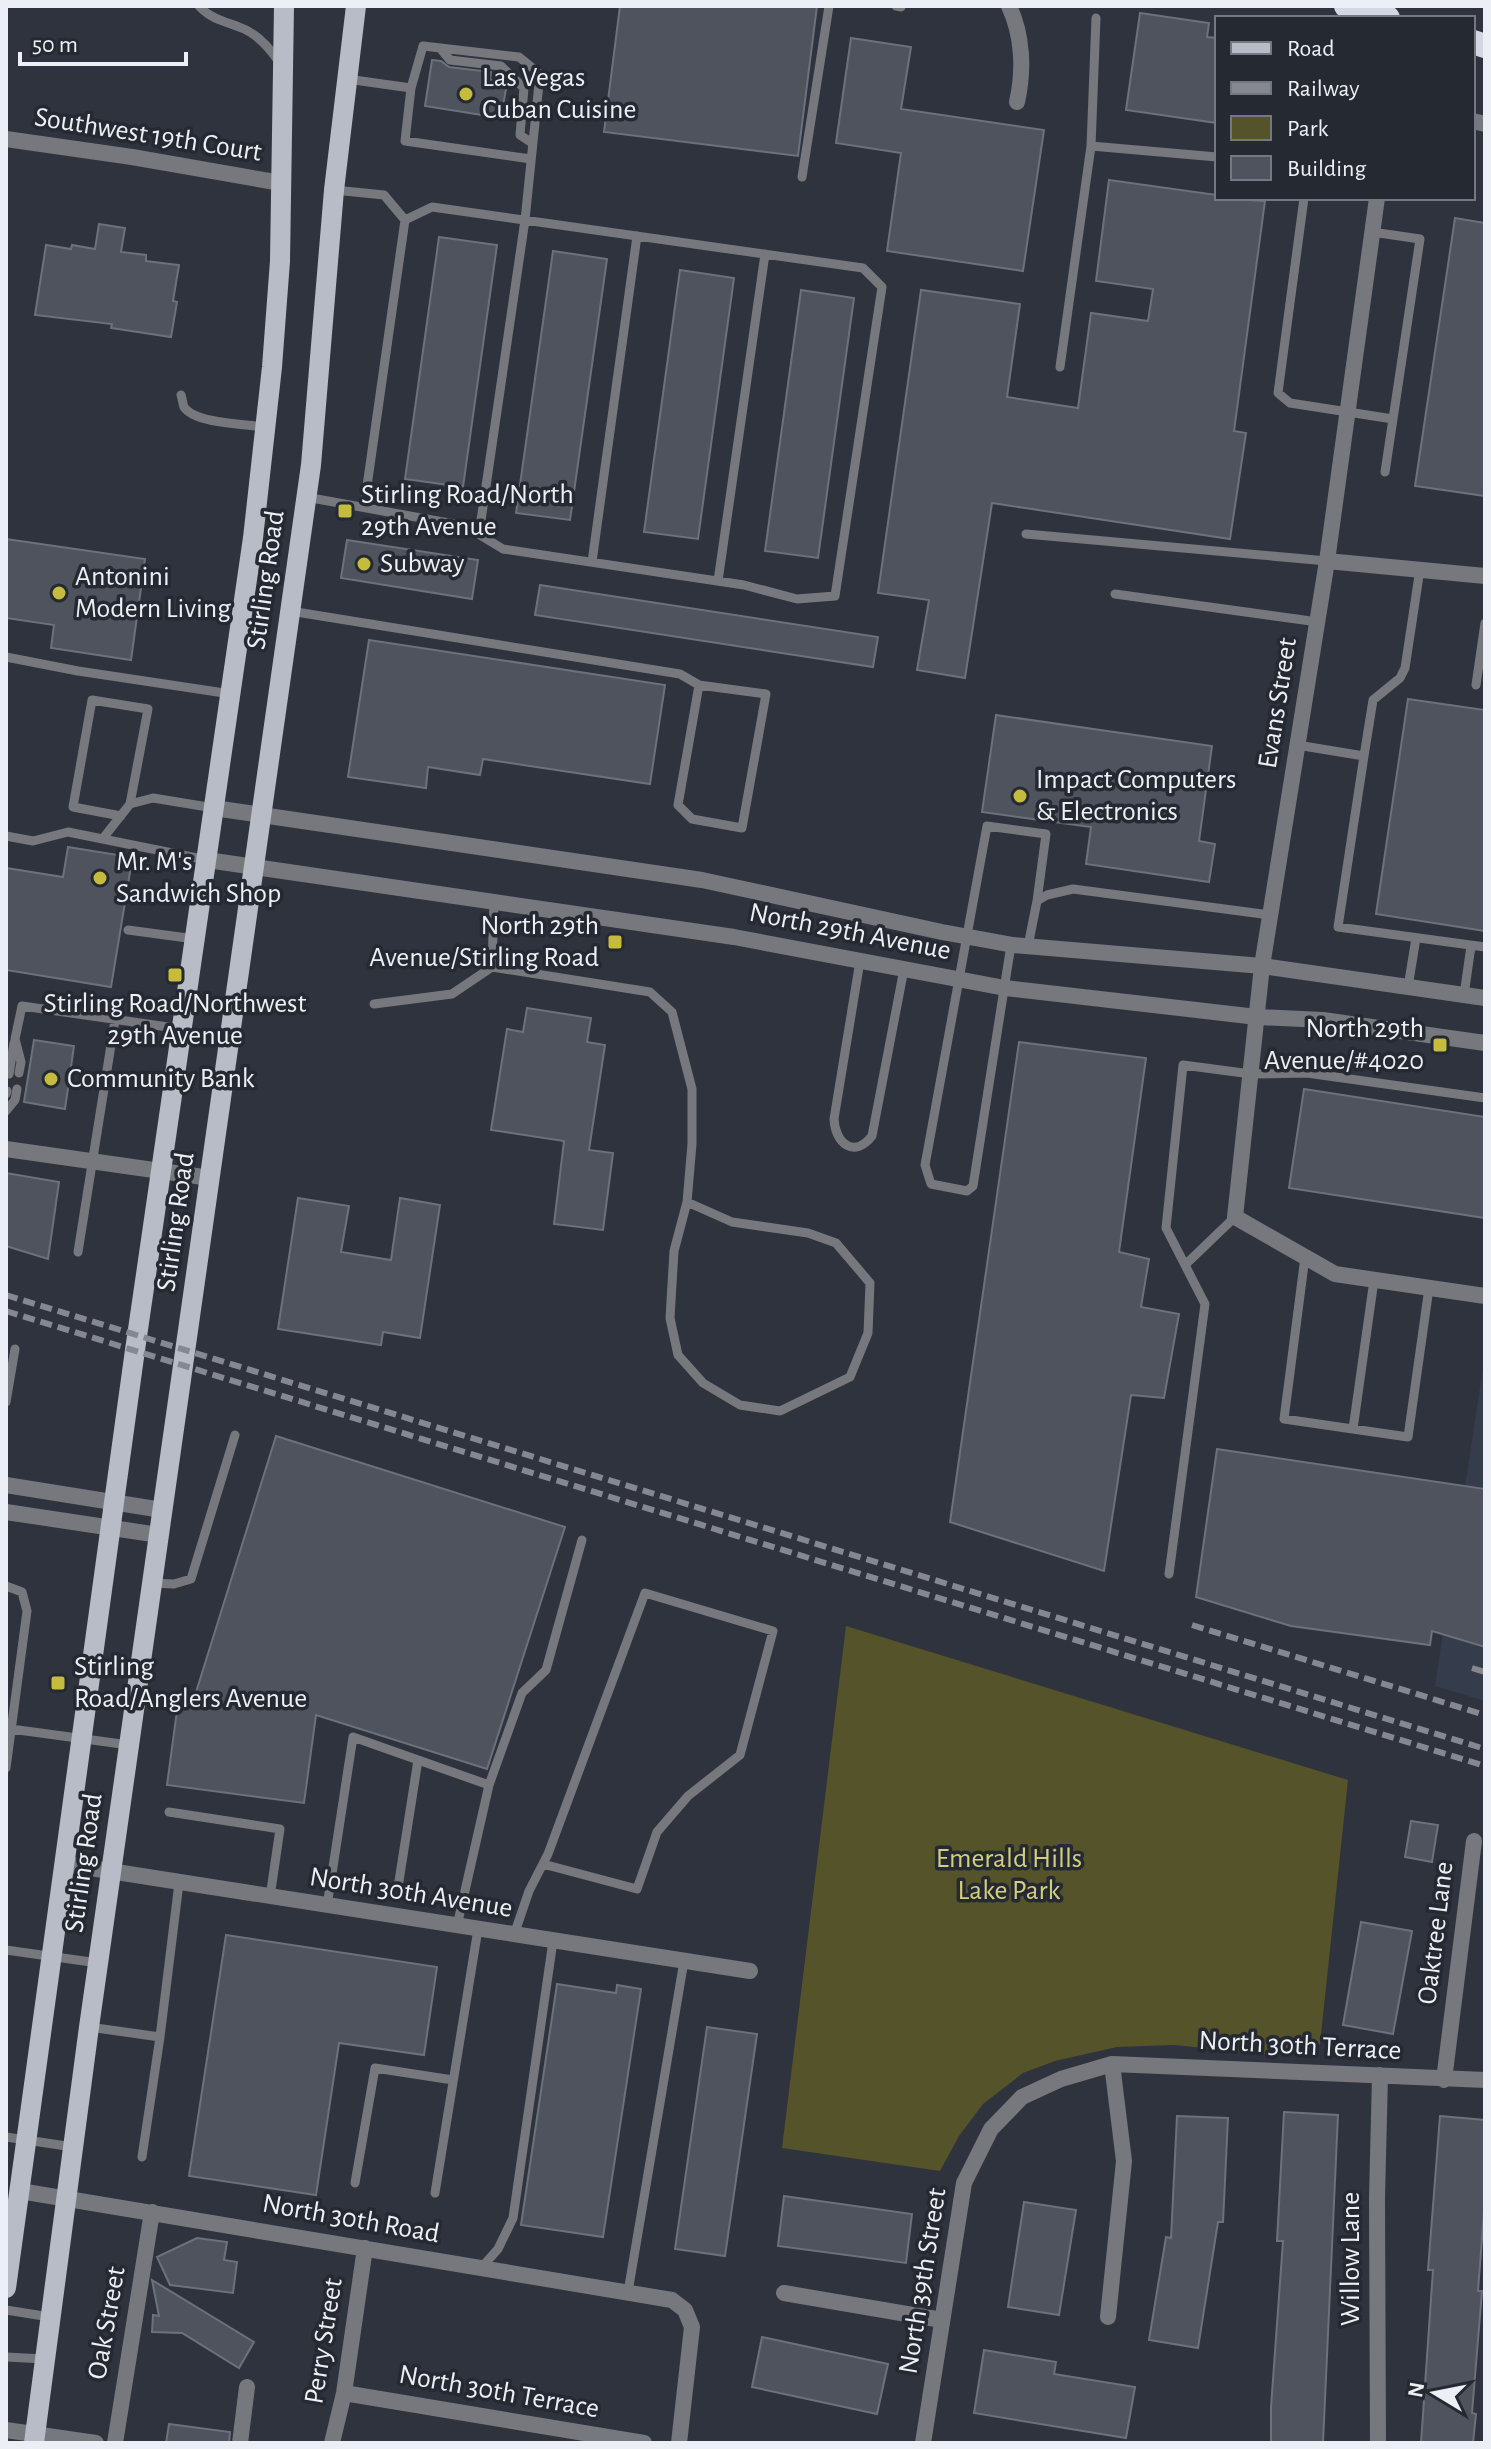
<svg xmlns="http://www.w3.org/2000/svg" width="1491" height="2449" font-family="'Alegreya Sans',sans-serif">
<style>
.built{fill:#353c4b}
.green{fill:#55532a}
.building{fill:#4f535d;stroke:#6c717b;stroke-width:2}
.lines{fill:none;stroke-linecap:round;stroke-linejoin:round}
.service{stroke:#76787d;stroke-width:9}
.minor{stroke:#76787d;stroke-width:16}
.tertiary{stroke:#76787d;stroke-width:16}
.primary{stroke:#b8bcc6;stroke-width:20}
.motorway{stroke:#d2d7e3;stroke-width:24}
.rail{stroke:#858891;stroke-width:6;stroke-dasharray:12 6;stroke-linecap:butt}
.poi-dot{fill:#c5bc3d;stroke:#252932;stroke-width:3}
.labels{text-anchor:middle;dominant-baseline:central;stroke-width:7;stroke-linejoin:round;paint-order:stroke}
.poi-label{font-size:28px;fill:#eceff5;stroke:#252932;text-anchor:start}
.street-label{font-size:28px;fill:#eceff5;stroke:#252932}
.park-label{font-size:28px;fill:#d4cf7c;stroke:#252932}
</style>
<rect width="100%" height="100%" fill="#2f333d"/>
<path class="built" d="M1485,1354V1701L1435,1686Z"/>
<path class="green" d="M846,1626L1348,1780L1320,2044L1286,2056L1174,2045L1117,2047L1055,2061L1023,2073L983,2104L959,2136L940,2171L782,2148Z"/>
<path class="building" d="M620,6H817L798,156L604,132Z
M1140,13L1209,23L1207,37L1217,38V123L1126,110Z
M851,38L911,47L901,109L1044,130L1023,271L887,251L901,153L836,143Z
M432,60L441,61L449,67L491,72L490,80L507,83L501,118L425,106Z
M1109,180L1217,195V198L1265,201L1234,431L1246,433L1230,539L992,503L965,678L917,670L929,600L878,593L921,290L1020,304L1007,397L1078,408L1091,313L1148,321L1153,289L1096,281Z
M1455,218L1485,223V496L1415,486Z
M99,224L125,228L121,252L146,255V261L179,265L173,301L177,302L171,337L111,328L112,324L35,315L46,245L71,249L72,245L95,249Z
M439,237L497,245L463,487L405,479Z
M553,251L607,259L570,520L516,513Z
M680,270L734,278L698,539L644,532Z
M801,290L854,298L818,558L765,551Z
M6,539L145,559L131,660L51,648L54,625L6,618Z
M347,540L478,560L472,599L341,578Z
M540,585L878,637L873,667L535,615Z
M369,640L665,685L650,784L483,759L480,775L428,767L426,788L348,777Z
M1408,699L1485,710V931L1376,914Z
M996,715L1212,746L1199,841L1215,844L1209,882L1086,864L1091,827L982,812Z
M68,847L124,856L123,865L131,866L111,987L6,970V868L63,877Z
M527,1008L591,1018L587,1042L605,1045L589,1150L613,1153L603,1230L554,1224L564,1141L491,1130L507,1029L523,1032Z
M34,1040L74,1046L65,1109L24,1102Z
M1019,1042L1146,1058L1119,1252L1149,1259L1141,1307L1179,1314L1164,1398L1131,1395L1104,1571L950,1522Z
M1304,1089L1485,1117V1218L1289,1188Z
M6,1173L59,1182L48,1259L6,1246Z
M298,1198L349,1206L341,1252L391,1260L400,1198L440,1205L420,1338L383,1332L381,1345L278,1329Z
M276,1436L565,1527L487,1769L316,1715L304,1803L167,1785L178,1703L192,1705Z
M1217,1449L1485,1489V1647L1432,1631L1430,1645L1291,1626L1196,1597Z
M1411,1821L1438,1825L1432,1862L1405,1857Z
M1361,1922L1412,1931L1393,2034L1343,2025Z
M226,1935L437,1967L424,2055L339,2043L316,2195L189,2176Z
M557,1984L616,1993L617,1985L641,1989L603,2237L521,2225Z
M707,2027L757,2034L725,2256L675,2249Z
M1284,2112L1338,2115L1323,2443H1271V2407L1283,2241H1277Z
M1177,2116L1228,2118L1223,2222H1218L1198,2348L1149,2340L1166,2237L1171,2238Z
M1440,2116L1485,2120V2199L1478,2291H1482L1472,2413L1476,2414L1473,2443H1421L1433,2270H1428Z
M784,2196L912,2214L906,2263L778,2246Z
M1024,2202L1076,2210L1059,2315L1008,2307Z
M197,2238L227,2242L224,2260L237,2262L233,2293L170,2285L157,2257Z
M152,2280L254,2342L239,2368L182,2333L152,2332L153,2315L159,2316Z
M762,2337L888,2364L877,2414L752,2387Z
M984,2350L1056,2362L1054,2374L1135,2387L1126,2438L974,2413Z
M169,2424L230,2432L229,2443H166Z"/>
<g class="lines">
<path class="service" d="M199,6C211,19 223,21 239,27C257,33 269,47 279,62
M896,6L901,7
M440,48L450,60L501,66L524,88L520,135L532,143
M347,79L411,88
M1091,146L1217,157
M802,177L829,6
M334,190L384,195L405,220
M1304,198L1278,393L1290,403L1393,419L1420,239L1372,232
M1060,367L1091,146L1096,18
M181,395C182,397 183,405 184,407C195,424 247,424 265,427
M1385,472L1393,419
M306,497L465,526L503,549L744,585L797,599L835,596L882,287L863,268L432,207L405,220L364,507
M479,534L525,220L540,74L519,57L423,46L411,88L405,141L531,159
M1026,534L1327,561
M592,562L637,236
M718,581L765,254
M1115,594L1318,622
M290,611L680,674L699,685L678,805L692,819L742,828L766,694L699,685
M6,657L78,671L231,694
M1476,685L1485,623
M1297,745L1364,756L1338,927L1485,947
M1364,756L1373,700L1400,678L1405,668L1420,569
M121,816L73,807L92,700L148,709L130,804
M6,836L33,841L68,832L207,860
M104,837L130,804L153,798L214,808
M494,901L492,967L650,992L672,1012L692,1089V1144L687,1202L674,1251L670,1318L678,1355L703,1383L740,1405L780,1411L850,1377L868,1333L870,1283L836,1243L808,1233L732,1222L687,1202
M128,930L195,939
M1011,945L973,1186L967,1191L931,1184L925,1165L987,826L1046,834L1037,901
M1028,946L1037,901L1047,895L1073,889L1270,915
M860,961L834,1119C835,1143 854,1159 872,1136L904,969
M1408,987L1416,938
M1464,995L1471,946
M374,1004L452,994L492,967
M19,1073L21,1062L15,1039L22,1006L182,1029
M9,1074L14,1043
M6,1094L7,1091
M6,1111L15,1100L17,1089
M78,1252L115,1020
M1305,1257L1284,1419L1408,1437L1429,1288
M1185,1265L1235,1217
M6,1402L15,1349
M1353,1429L1374,1280
M1169,1574L1205,1304L1166,1228L1183,1065L1251,1074L1307,1073L1485,1098
M153,1583L174,1584L191,1579L235,1435
M6,1586L22,1592L27,1611L6,1768
M11,1729L129,1745
M489,1785L522,1693L546,1670L582,1540
M169,1812L280,1829L270,1897
M399,1881L418,1760
M327,1906L353,1737L489,1785L457,1926
M514,1935L529,1891L548,1854L645,1593L773,1631L740,1755L688,1796L657,1832L637,1889L543,1864
M6,1950L98,1963
M89,2027L160,2037L179,1883
M6,2137L73,2147
M142,2157L160,2037
M355,2183L375,2068L453,2080
M435,2193L478,1929
M482,2267L498,2249L513,2218L553,1941
M628,2292L684,1961
M6,2310L50,2317
M6,2357L45,2359"/>
<path class="minor" d="M1009,6C1023,36 1024,71 1017,102
M1473,121L1485,124
M6,139L132,157L281,183
M1377,198L1327,561L1262,966L1235,1217L1335,1274L1485,1296
M1327,561L1485,576
M6,1149L210,1178
M65,1864L750,1971
M1444,2080L1474,1841
M20,2191L672,2300L685,2310L692,2327L679,2443
M784,2293L942,2320
M1108,2317L1124,2161L1112,2064
M344,2393L644,2443
M6,2430L96,2443
M115,2443L152,2212
M240,2443L247,2387
M332,2443L344,2393L365,2248
M923,2443L964,2183L991,2129L1022,2097L1061,2079L1112,2064L1485,2080
M1378,2443L1377,2198L1380,2075"/>
<path class="tertiary" d="M214,808L702,880L942,932L1013,945L1262,966L1485,998
M207,860L734,937L1005,988L1257,1017L1323,1020L1485,1043
M6,1485L162,1510
M6,1512L159,1535"/>
<path class="primary" d="M6,2288L135,1350L253,538L272,367L280,261L284,6
M34,2443L89,2027L311,465L334,190L356,6"/>
<path class="motorway" d="M1346,6L1388,18
M1473,42L1485,46"/>
<path class="rail" d="M6,1295L1485,1749
M6,1311L1485,1766
M1192,1625L1485,1715
M1472,1668L1485,1672"/>
</g>
<g class="poi-dot">
<circle cx="466" cy="94" r="8"/>
<rect x="337" y="503" width="16" height="16" rx="4"/>
<circle cx="364" cy="564" r="8"/>
<circle cx="59" cy="593" r="8"/>
<circle cx="1020" cy="796" r="8"/>
<circle cx="100" cy="878" r="8"/>
<rect x="607" y="934" width="16" height="16" rx="4"/>
<rect x="167" y="967" width="16" height="16" rx="4"/>
<rect x="1432" y="1037" width="16" height="16" rx="4"/>
<circle cx="51" cy="1079" r="8"/>
<rect x="50" y="1675" width="16" height="16" rx="4"/>
</g>
<g class="labels">
<g class="poi-label">
<text x="482" y="78">Las Vegas<tspan x="482" dy="32">Cuban Cuisine</tspan></text>
<text x="361" y="495">Stirling Road/North<tspan x="361" dy="32">29th Avenue</tspan></text>
<text x="380" y="564">Subway</text>
<text x="75" y="577">Antonini<tspan x="75" dy="32">Modern Living</tspan></text>
<text x="1036" y="780">Impact Computers<tspan x="1036" dy="32">&amp; Electronics</tspan></text>
<text x="116" y="862">Mr. M's<tspan x="116" dy="32">Sandwich Shop</tspan></text>
<text x="599" y="926" text-anchor="end">North 29th<tspan x="599" dy="32">Avenue/Stirling Road</tspan></text>
<text x="175" y="1004" text-anchor="middle">Stirling Road/Northwest<tspan x="175" dy="32">29th Avenue</tspan></text>
<text x="1424" y="1029" text-anchor="end">North 29th<tspan x="1424" dy="32">Avenue/#4020</tspan></text>
<text x="67" y="1079">Community Bank</text>
<text x="74" y="1667">Stirling<tspan x="74" dy="32">Road/Anglers Avenue</tspan></text>
</g>
<g class="street-label">
<text transform="translate(148 135) rotate(9)">Southwest 19th Court</text>
<text transform="translate(266 580) rotate(-82)">Stirling Road</text>
<text transform="translate(1278 703) rotate(-81)">Evans Street</text>
<text transform="translate(850 932) rotate(11)">North 29th Avenue</text>
<text transform="translate(176 1222) rotate(-82)">Stirling Road</text>
<text transform="translate(84 1863) rotate(-82)">Stirling Road</text>
<text transform="translate(411 1893) rotate(9)">North 30th Avenue</text>
<text transform="translate(1436 1933) rotate(-83)">Oaktree Lane</text>
<text transform="translate(1300 2046) rotate(3)">North 30th Terrace</text>
<text transform="translate(351 2219) rotate(10)">North 30th Road</text>
<text transform="translate(1351 2259) rotate(-90)">Willow Lane</text>
<text transform="translate(923 2281) rotate(-81)">North 39th Street</text>
<text transform="translate(107 2323) rotate(-80)">Oak Street</text>
<text transform="translate(324 2341) rotate(-81)">Perry Street</text>
<text transform="translate(499 2392) rotate(10)">North 30th Terrace</text>
</g>
<g class="park-label">
<text x="1009" y="1859">Emerald Hills<tspan x="1009" dy="32">Lake Park</tspan></text>
</g>
</g>
<rect width="1491" height="2449" fill="none" stroke="#eceff5" stroke-width="16"/>
<rect x="1215" y="16" width="260" height="184" fill="#252932" stroke="#757880" stroke-width="2"/>
<rect x="1231" y="42" width="40" height="12" fill="#b8bcc6" stroke="#757880" stroke-width="2"/>
<text x="1287" y="56" font-size="24" fill="#eceff5">Road</text>
<rect x="1231" y="82" width="40" height="12" fill="#858891" stroke="#757880" stroke-width="2"/>
<text x="1287" y="96" font-size="24" fill="#eceff5">Railway</text>
<rect x="1231" y="116" width="40" height="24" fill="#55532a" stroke="#757880" stroke-width="2"/>
<text x="1287" y="136" font-size="24" fill="#eceff5">Park</text>
<rect x="1231" y="156" width="40" height="24" fill="#4f535d" stroke="#757880" stroke-width="2"/>
<text x="1287" y="176" font-size="24" fill="#eceff5">Building</text>
<g transform="translate(1435 2393) rotate(280)" stroke="#252932" stroke-width="6" paint-order="stroke">
<path d="M0-6L14 30L0 20L-14 30Z" fill="#eceff5"/>
<text y="-12" font-size="22" font-weight="bold" text-anchor="middle" fill="#eceff5">N</text>
</g>
<path d="M20 52v12h166v-12" fill="none" stroke="#eceff5" stroke-width="4"/>
<text x="32" y="52" font-size="24" fill="#eceff5" stroke="#252932" stroke-width="6" paint-order="stroke">50 m</text>
</svg>
